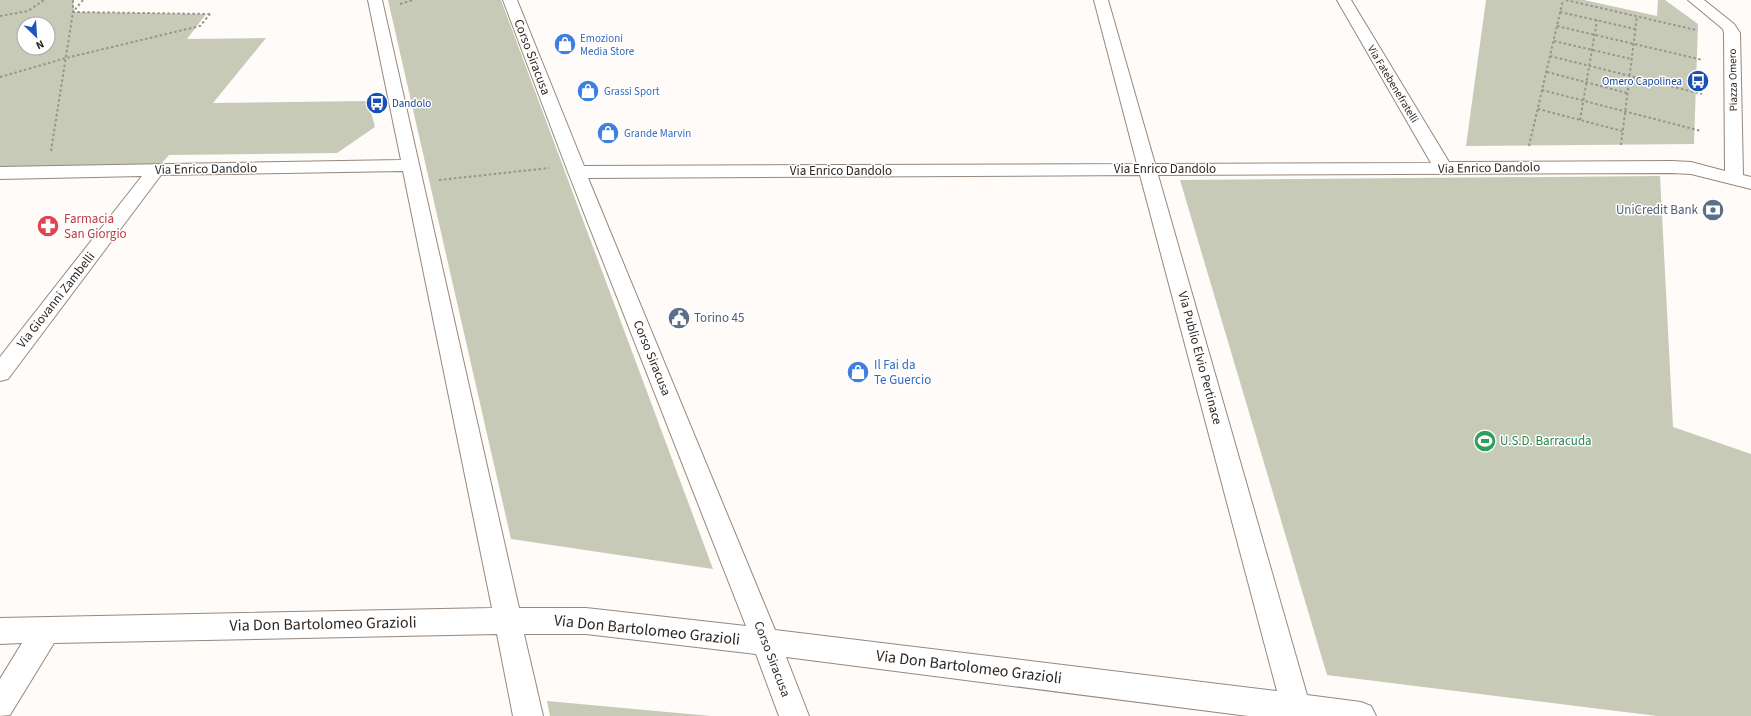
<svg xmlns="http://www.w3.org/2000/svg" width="1751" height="716" font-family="'Source Sans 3',sans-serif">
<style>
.green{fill:#c6cab6;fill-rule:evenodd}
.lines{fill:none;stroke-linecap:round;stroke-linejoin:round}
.minor-casing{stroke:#96887d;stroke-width:2}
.path{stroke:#989390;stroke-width:2;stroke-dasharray:2.5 2.5;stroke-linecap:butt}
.minor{fill:#fff;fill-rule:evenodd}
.labels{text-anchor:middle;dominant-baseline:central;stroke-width:3;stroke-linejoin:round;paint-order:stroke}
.far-shop-label{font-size:11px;fill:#366cbe;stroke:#fff;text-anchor:start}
.far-street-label{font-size:11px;fill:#2e2824;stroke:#fff}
.far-transit-label{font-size:11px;fill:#164399;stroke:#fff;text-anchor:end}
.street-label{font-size:13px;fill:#2e2824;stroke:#fff}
.service-label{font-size:13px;fill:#4e5e75;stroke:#fff;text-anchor:end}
.health-label{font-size:13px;fill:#be3a42;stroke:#fff;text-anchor:start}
.shop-label{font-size:13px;fill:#366cbe;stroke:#fff;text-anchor:start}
.leisure-label{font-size:13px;fill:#27864d;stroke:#fff;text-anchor:start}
.near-street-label{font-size:16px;fill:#2e2824;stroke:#fff}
</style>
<rect width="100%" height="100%" fill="#fefbf8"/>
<path class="green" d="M0,0H73L74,12L206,14L187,39L266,38L213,103L368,101L375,127L337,153L169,155L156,170L0,173ZM24,24H48V48H24Z
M388,0H501L713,569L511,539Z
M1486,0H1584L1657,16L1658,0H1665L1698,24L1694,144L1466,146Z
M1660,176L1673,427L1751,454V716H1657L1327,675L1180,180Z
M547,701L711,716H550Z"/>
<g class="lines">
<g class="minor-casing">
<path id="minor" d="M368,0H382L519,608H586L746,626L568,172L503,0H517L584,166L1137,164L1094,0H1108L1155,164L1431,163L1337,0H1351L1449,162L1672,161L1691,162L1725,171L1724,33L1723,29L1688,0H1704L1734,24L1740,33L1743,175L1751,177V189L1691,174L1672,173L1158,175L1307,695L1361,702L1371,706L1376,716H1248L786,657L809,716H779L756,654L586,634H524L543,716H513L497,634L54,643L10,715L0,716V679L22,643L0,644V618L492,608L403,171L161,175L8,379L0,381V357L142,176L0,179V167L401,160ZM1140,175L1277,691L775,630L588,178Z"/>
</g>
<path class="path" d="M83,0L73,12L210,14
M1566,0L1696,30
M400,4L413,0
M1560,12L1635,29
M0,16L28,11L44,0
M1557,26L1703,60
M1554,41L1631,59
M1550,56L1702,94
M1547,72L1627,93
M0,77L66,58L200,26L210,14
M1542,90L1701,131
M1538,109L1622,131
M1580,120L1597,20
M1621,145L1637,16
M1529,146L1563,0
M51,151L73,12V0
M439,180L549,168"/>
<use href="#minor" class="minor"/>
</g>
<defs>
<g id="shop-disc" transform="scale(1.15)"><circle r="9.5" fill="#3f7fe0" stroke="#fff"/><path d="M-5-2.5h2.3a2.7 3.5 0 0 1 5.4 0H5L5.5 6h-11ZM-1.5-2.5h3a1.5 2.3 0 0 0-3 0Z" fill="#fff"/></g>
<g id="bus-disc" transform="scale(1.15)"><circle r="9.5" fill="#1a4fb4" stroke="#fff"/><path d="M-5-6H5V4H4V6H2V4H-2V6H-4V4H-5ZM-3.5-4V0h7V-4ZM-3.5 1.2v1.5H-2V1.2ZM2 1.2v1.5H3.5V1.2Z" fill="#fff"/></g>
<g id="bank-disc" transform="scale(1.15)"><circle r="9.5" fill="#5c6f8a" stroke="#fff"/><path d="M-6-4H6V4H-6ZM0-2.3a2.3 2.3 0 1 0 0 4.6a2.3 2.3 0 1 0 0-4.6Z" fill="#fff"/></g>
<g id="pharmacy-disc" transform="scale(1.15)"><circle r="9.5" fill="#e0444e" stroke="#fff"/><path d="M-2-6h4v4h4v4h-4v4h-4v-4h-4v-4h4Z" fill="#fff"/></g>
<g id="civic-disc" transform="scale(1.15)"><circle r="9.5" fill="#5c6f8a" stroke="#fff"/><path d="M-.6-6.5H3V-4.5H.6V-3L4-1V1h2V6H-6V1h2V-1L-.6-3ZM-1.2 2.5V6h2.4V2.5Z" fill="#fff"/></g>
<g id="stadium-disc" transform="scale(1.15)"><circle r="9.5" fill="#2e9e5b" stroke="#fff"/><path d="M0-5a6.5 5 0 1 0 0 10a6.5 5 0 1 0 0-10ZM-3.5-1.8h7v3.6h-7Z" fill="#fff"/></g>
</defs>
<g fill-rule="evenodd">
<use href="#shop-disc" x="565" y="44"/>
<use href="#bus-disc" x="1698" y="81"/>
<use href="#shop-disc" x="588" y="91"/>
<use href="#bus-disc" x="377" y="103"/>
<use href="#shop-disc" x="608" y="133"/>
<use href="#bank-disc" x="1713" y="210"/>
<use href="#pharmacy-disc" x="48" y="226"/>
<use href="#civic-disc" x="679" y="318"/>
<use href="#shop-disc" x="858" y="372"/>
<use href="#stadium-disc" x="1485" y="441"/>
</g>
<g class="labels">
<g class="far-shop-label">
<text x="580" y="38">Emozioni<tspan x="580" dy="13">Media Store</tspan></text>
<text x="604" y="91">Grassi Sport</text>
<text x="624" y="133">Grande Marvin</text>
</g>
<g class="far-street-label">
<text transform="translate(1733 80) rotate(-91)">Piazza Omero</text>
<text transform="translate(1393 84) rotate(59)">Via Fatebenefratelli</text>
</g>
<g class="far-transit-label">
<text x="1682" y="81">Omero Capolinea</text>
<text x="392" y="103" text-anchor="start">Dandolo</text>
</g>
<g class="street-label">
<text transform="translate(532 57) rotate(69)">Corso Siracusa</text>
<text transform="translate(1489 168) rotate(-1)">Via Enrico Dandolo</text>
<text transform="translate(206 169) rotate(-1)">Via Enrico Dandolo</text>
<text x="1165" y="169">Via Enrico Dandolo</text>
<text x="841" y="171">Via Enrico Dandolo</text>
<text transform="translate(56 300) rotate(-52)">Via Giovanni Zambelli</text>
<text transform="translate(652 358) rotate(68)">Corso Siracusa</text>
<text transform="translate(1200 358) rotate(75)">Via Publio Elvio Pertinace</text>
<text transform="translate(772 659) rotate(69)">Corso Siracusa</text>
</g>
<g class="service-label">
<text x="1698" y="210">UniCredit Bank</text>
<text x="694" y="318" text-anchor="start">Torino 45</text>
</g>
<g class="health-label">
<text x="64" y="219">Farmacia<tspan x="64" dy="15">San Giorgio</tspan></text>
</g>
<g class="shop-label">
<text x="874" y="365">Il Fai da<tspan x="874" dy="15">Te Guercio</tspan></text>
</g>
<g class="leisure-label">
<text x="1500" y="441">U.S.D. Barracuda</text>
</g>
<g class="near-street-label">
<text transform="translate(323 624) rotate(-1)">Via Don Bartolomeo Grazioli</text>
<text transform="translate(647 630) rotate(6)">Via Don Bartolomeo Grazioli</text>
<text transform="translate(969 667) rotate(7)">Via Don Bartolomeo Grazioli</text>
</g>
</g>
<g transform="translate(36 36) rotate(155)"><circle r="19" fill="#ffffff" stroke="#aba9a7"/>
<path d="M0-3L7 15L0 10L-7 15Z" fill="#1f55c1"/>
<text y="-6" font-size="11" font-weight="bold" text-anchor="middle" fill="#2e2824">N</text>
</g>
</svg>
